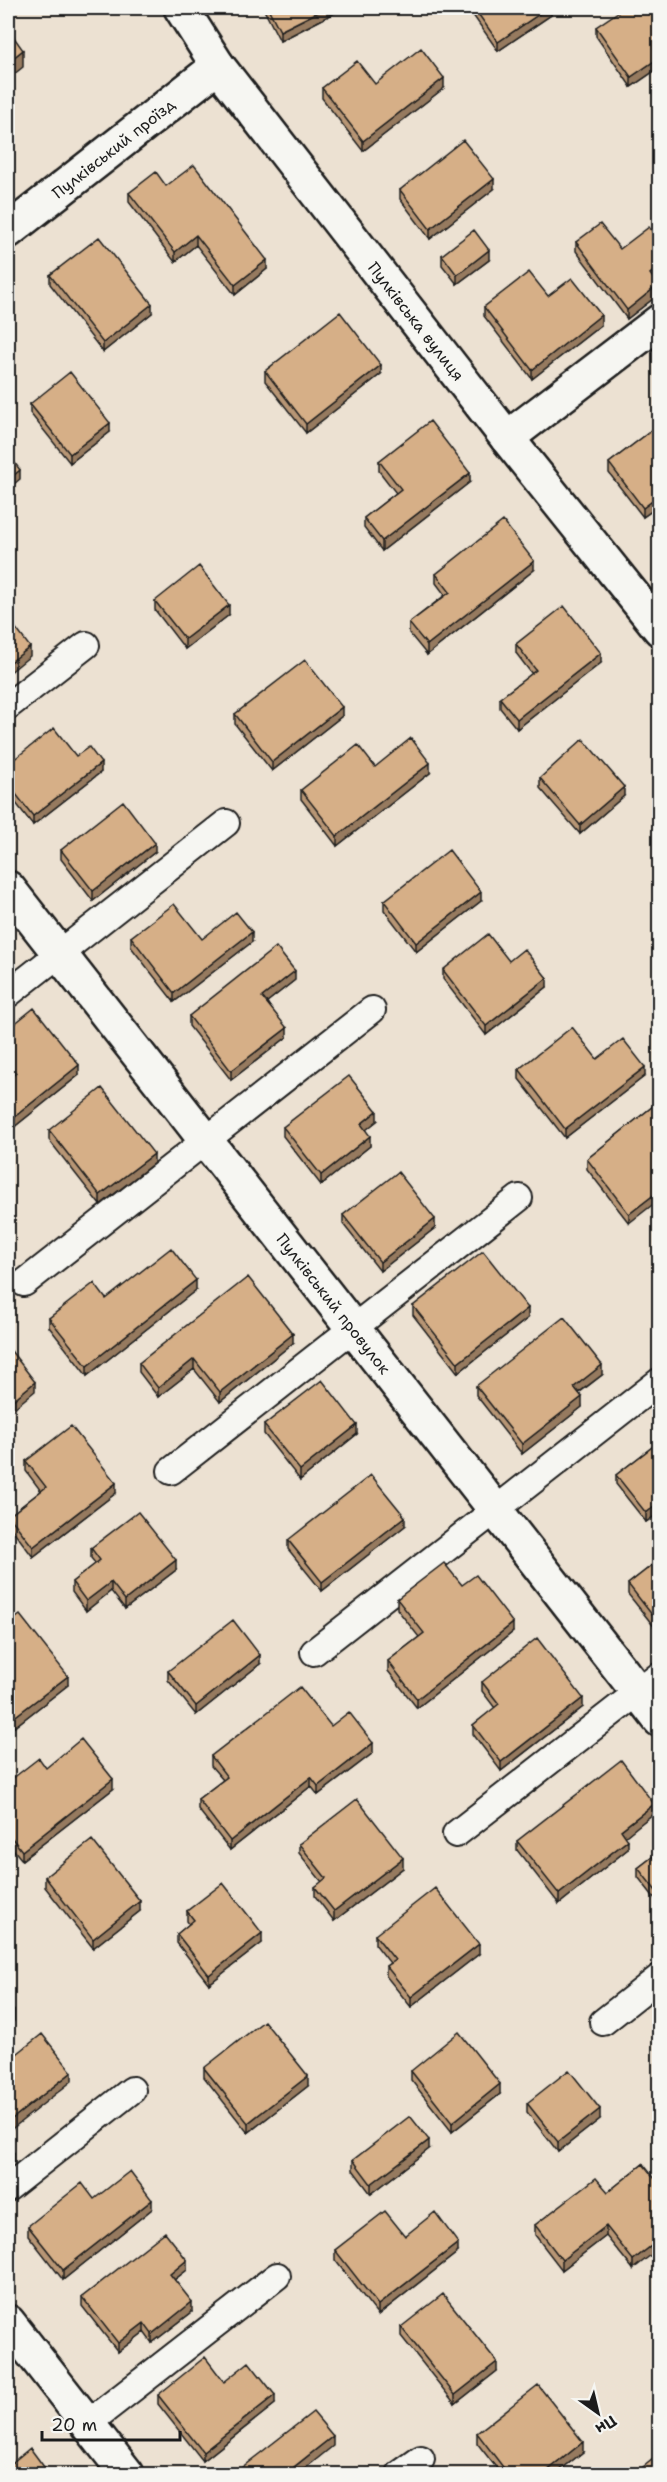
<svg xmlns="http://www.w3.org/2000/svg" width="667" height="2482" font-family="'Shantell Sans',sans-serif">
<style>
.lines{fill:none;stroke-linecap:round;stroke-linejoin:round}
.lane-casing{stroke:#1c1c1c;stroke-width:30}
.street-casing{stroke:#1c1c1c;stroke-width:38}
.lane{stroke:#f6f6f2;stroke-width:26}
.street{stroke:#f6f6f2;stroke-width:33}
.wall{fill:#b89674;stroke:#1c1c1c;stroke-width:1.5}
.shaded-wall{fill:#967a5e;stroke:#1c1c1c;stroke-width:1.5}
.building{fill:#d6af87;stroke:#1c1c1c;stroke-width:1.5}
.labels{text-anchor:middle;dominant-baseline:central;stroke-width:6;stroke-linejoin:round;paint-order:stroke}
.street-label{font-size:16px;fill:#1c1c1c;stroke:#f6f6f2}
</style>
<rect width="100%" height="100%" fill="#ece1d2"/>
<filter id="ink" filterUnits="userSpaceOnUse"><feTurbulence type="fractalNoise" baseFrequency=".0167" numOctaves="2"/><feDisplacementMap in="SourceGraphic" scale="12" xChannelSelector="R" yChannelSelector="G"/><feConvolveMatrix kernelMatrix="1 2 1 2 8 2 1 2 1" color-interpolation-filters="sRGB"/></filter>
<g filter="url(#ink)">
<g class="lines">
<g class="lane-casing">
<path id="lane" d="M8,706L86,645
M8,994L226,823
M24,1283L372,1010
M171,1471L519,1198
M314,1652L660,1381
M456,1834L660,1675
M603,2022L660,1977
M8,2188L132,2090
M87,2424L277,2276
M400,2474L421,2459"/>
</g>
<g class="street-casing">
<g id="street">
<path id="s1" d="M181,8L218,66L507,438L660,629"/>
<path id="s2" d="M8,231L218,66"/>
<path d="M507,438L660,321"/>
<path id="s3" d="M8,888L660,1720"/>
<path d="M8,2322L127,2474"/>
</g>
</g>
<use href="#lane" class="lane"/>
<use href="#street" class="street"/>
</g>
<path class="wall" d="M263,8H344L280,41Z
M468,8H551V15L498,51Z
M660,8V67L631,87L596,36V27Z
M375,84L444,88L363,151L322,98V88Z
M166,186L267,269L235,295L196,245L175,262L129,202V193Z
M494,189L430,239L400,199V190Z
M660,240V276L654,280L658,295L627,319L576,251V242L620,249Z
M442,255L489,260L457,284L442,265Z
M50,275L152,313L103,352L50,284Z
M548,296L601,325L532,379L484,316V307Z
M265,371L381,374L306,433L265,381Z
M30,404L110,432L70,463L30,413Z
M660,424V505L643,517L609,473V463Z
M379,461L470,482L382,551L364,527V518L396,493L379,471Z
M534,570L427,655L409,633V623L445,595L436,583V574Z
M155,601L229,615L185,649L155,610Z
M516,644L601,663L517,729L500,708V698L532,674L516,653Z
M235,714L342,716L272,771L235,724Z
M76,756L101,772L33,825L8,793V764Z
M375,767L430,773L337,846L301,799V790Z
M540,778L624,796L580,834L540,788Z
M660,846V865L655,862V852Z
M61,850L155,852L93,901L61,859Z
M384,901H481L416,952L384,910Z
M131,937L202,939L252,942L174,1002L131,947Z
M509,961L547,987L486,1035L443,979V970Z
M295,980L267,1002L287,1037L231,1080L189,1026V1016Z
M8,1029L79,1075L8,1132V1080L11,1077L8,1072Z
M597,1059L645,1076L565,1138L519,1079V1069Z
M657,1103L629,1223L587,1169V1159Z
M377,1121L365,1130L370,1146L321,1185L283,1136V1127Z
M49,1130L154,1163L100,1205L49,1140Z
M343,1215L435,1228L380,1271L343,1224Z
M196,1290L87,1376L49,1327V1318L106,1299Z
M413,1306L528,1318L458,1373L413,1315Z
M293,1343L220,1402L194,1369L158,1397L139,1372V1363Z
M602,1375L579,1393L582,1407L522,1454L476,1395V1386Z
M264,1425L357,1434L300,1480L264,1434Z
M660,1441V1512L646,1522L616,1484V1475Z
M26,1461L116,1493L33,1557L9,1525V1516L41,1491L26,1471Z
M405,1526L322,1591L288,1549V1540Z
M91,1548L176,1570L125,1609L111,1591L86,1611L72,1592V1582L96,1564L91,1558Z
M660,1559V1634L628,1594V1584Z
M462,1585L513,1632L417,1708L388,1671V1661L419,1637L397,1609V1599Z
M8,1624L68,1685L13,1728L8,1721Z
M260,1664L196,1715L168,1680V1671Z
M482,1682L583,1707L501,1771L473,1734V1725L495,1708L482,1691Z
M331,1726L373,1753L318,1795L311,1786L230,1850L198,1809V1799L223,1780L211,1766V1756Z
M46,1768L113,1789L22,1860L8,1843V1782Z
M654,1813L625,1836L628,1849L559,1904L517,1850V1841Z
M299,1844L403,1868L334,1921L315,1896V1887L322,1882L299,1853Z
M660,1851V1905L638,1877V1868Z
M45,1877L140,1911L93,1948L45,1887Z
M187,1911L262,1943L209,1984L177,1943V1934L189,1924L187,1921Z
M375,1935L479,1954L411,2007L386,1976V1966L390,1963L375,1944Z
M204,2068L308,2086L248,2133L204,2077Z
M411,2071L500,2094L452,2132L411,2080Z
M527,2103L600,2119L558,2152L527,2112Z
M429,2149L371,2194L353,2170V2160Z
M643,2164L633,2269L606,2236L562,2270L535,2235V2225L608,2192Z
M94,2199L152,2209L63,2280L28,2235V2226Z
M405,2236L458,2252L378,2315L335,2260V2250Z
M187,2270L174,2280L192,2312L152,2343L144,2332L118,2352L82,2306V2297Z
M401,2327L497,2371L455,2404L401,2336Z
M224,2382L275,2404L203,2461L158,2404V2395Z
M477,2433L583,2452L554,2475H502L477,2443Z"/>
<path class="shaded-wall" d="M326,8H344L280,41V31Z
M548,8H551V15L498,51V42Z
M23,50V67L8,79V62Z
M660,57V67L631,87V77Z
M444,78V88L363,151V141Z
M494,179V189L430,239V229Z
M196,235V245L175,262V252Z
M489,250V260L457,284V275Z
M267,260V269L235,295V285Z
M660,266V276L650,284V274Z
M658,285V295L627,319V310Z
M152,304V313L103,352V343Z
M601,315V325L532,379V370Z
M381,365V374L306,433V424Z
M110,423V432L70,463V454Z
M20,470V479L8,489V480Z
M470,473V482L382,551V541Z
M660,495V505L643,517V508Z
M534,561V570L427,655V645Z
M229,605V615L185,649V639Z
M30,647V656L8,674V664Z
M601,653V663L517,729V719Z
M342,707V716L272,771V762Z
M101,763V772L33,825V816Z
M430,763V773L337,846V836Z
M624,787V796L580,834V825Z
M155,843V852L93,901V891Z
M481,892V901L416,952V943Z
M252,932V942L174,1002V993Z
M295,971V980L262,1006V997Z
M547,978V987L486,1035V1026Z
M287,1028V1037L231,1080V1071Z
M79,1065V1075L8,1132V1122Z
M645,1067V1076L565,1138V1129Z
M377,1111V1121L361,1134V1124Z
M370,1136V1146L321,1185V1175Z
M154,1154V1163L100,1205V1195Z
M660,1190V1199L629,1223V1214Z
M435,1219V1228L380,1271V1262Z
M196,1280V1290L87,1376V1366Z
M528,1308V1318L458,1373V1363Z
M293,1334V1343L220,1402V1392Z
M194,1359V1369L158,1397V1388Z
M602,1365V1375L574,1396V1387Z
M35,1382V1391L8,1413V1404Z
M582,1397V1407L522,1454V1444Z
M357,1425V1434L300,1480V1470Z
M116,1483V1493L33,1557V1547Z
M660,1502V1512L646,1522V1513Z
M405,1517V1526L322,1591V1582Z
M176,1560V1570L125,1609V1600Z
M111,1582V1591L86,1611V1601Z
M513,1623V1632L417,1708V1699Z
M260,1655V1664L196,1715V1706Z
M68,1676V1685L13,1728V1718Z
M583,1698V1707L501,1771V1762Z
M373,1743V1753L318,1795V1786Z
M311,1777V1786L230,1850V1841Z
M113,1779V1789L22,1860V1851Z
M654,1804V1813L621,1840V1830Z
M628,1840V1849L559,1904V1894Z
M403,1858V1868L334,1921V1911Z
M140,1901V1911L93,1948V1939Z
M262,1933V1943L209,1984V1975Z
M479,1944V1954L411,2007V1997Z
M14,2011V2021L8,2026V2016Z
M72,2072V2081L8,2132V2122Z
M308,2076V2086L248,2133V2123Z
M500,2084V2094L452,2132V2123Z
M600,2109V2119L558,2152V2142Z
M429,2140V2149L371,2194V2184Z
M14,2153V2162L8,2167V2158Z
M152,2200V2209L63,2280V2270Z
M606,2226V2236L562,2270V2260Z
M660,2239V2248L633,2269V2260Z
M458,2243V2252L378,2315V2305Z
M187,2260V2270L170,2283V2274Z
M192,2302V2312L152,2343V2334Z
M144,2323V2332L118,2352V2343Z
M497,2362V2371L455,2404V2395Z
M275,2395V2404L203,2461V2452Z
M333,2436V2446L297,2475L294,2467Z
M583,2442V2452L554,2475H542Z"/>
<path class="building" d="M268,8H326L280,31Z
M474,8H548L498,42Z
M624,8H660V57L631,77L596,27Z
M8,29L23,50L8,62Z
M421,48L444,78L363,141L322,88L357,61L375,84Z
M463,140L494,179L430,229L400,190Z
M194,165L267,260L235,285L196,235L175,252L129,193L156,172L166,186Z
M600,224L620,249L649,227L660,240V266L650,274L658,285L627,310L576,242Z
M474,230L489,250L457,275L442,255Z
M99,237L152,304L103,343L50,275Z
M529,272L548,296L572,278L601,315L532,370L484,307Z
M340,312L381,365L306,424L265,371Z
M70,372L110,423L70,454L30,404Z
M430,421L470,473L382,541L364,518L401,489L379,461Z
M660,424V495L643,508L609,463Z
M8,454L20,470L8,480Z
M503,521L534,561L427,645L409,623L450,592L436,574Z
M199,566L229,605L185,639L155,601Z
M564,606L601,653L517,719L500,698L536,670L516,644Z
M8,618L30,647L8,664Z
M305,660L342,707L272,762L235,714Z
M54,728L76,756L89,747L101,763L33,816L8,784V764Z
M411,738L430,763L337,836L301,790L358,745L375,767Z
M583,739L624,787L580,825L540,778Z
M123,801L155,843L93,891L61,850Z
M660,846V855L655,852Z
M449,850L481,892L416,943L384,901Z
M174,904L202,939L236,912L252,932L174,993L131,937Z
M488,934L509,961L524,949L547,978L486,1026L443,970Z
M276,947L295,971L262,997L287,1028L231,1071L189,1016Z
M34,1008L79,1065L8,1122V1080L16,1073L8,1063V1029Z
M572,1027L597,1059L623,1039L645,1067L565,1129L519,1069Z
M349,1076L377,1111L361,1124L370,1136L321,1175L283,1127Z
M102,1088L154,1154L100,1195L49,1130Z
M657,1103L660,1106V1190L629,1214L587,1159Z
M398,1172L435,1219L380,1262L343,1215Z
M171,1248L196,1280L87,1366L49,1318L94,1283L106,1299Z
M483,1251L528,1308L458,1363L413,1306Z
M248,1277L293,1334L220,1392L194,1359L158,1388L139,1363Z
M564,1317L602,1365L574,1387L582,1397L522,1444L476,1386Z
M8,1347L35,1382L8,1404Z
M322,1380L357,1425L300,1470L264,1425Z
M71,1426L116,1483L33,1547L9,1516L46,1487L26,1461Z
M660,1441V1502L646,1513L616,1475Z
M371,1475L405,1517L322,1582L288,1540Z
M138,1512L176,1560L125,1600L111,1582L86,1601L72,1582L100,1560L91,1548Z
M660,1559V1625L628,1584Z
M444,1563L462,1585L476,1575L513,1623L417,1699L388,1661L424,1633L397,1599Z
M20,1615L68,1676L13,1718L8,1711V1624Z
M233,1620L260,1655L196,1706L168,1671Z
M537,1638L583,1698L501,1762L473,1725L499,1704L482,1682Z
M300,1687L331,1726L349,1712L373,1743L318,1786L311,1777L230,1841L198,1799L227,1777L211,1756Z
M81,1739L113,1779L22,1851L8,1833V1782L39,1758L46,1768Z
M621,1760L654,1804L621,1830L628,1840L559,1894L517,1841Z
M357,1799L403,1858L334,1911L315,1887L326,1878L299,1844Z
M92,1840L140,1901L93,1939L45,1877Z
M660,1851V1896L638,1868Z
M223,1883L262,1933L209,1975L177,1934L194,1920L187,1911Z
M435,1888L479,1944L411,1997L386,1966L395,1960L375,1935Z
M8,2003L14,2011L8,2016Z
M264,2021L308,2076L248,2123L204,2068Z
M459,2032L500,2084L452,2123L411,2071Z
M42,2034L72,2072L8,2122V2061Z
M569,2070L600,2109L558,2142L527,2103Z
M410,2116L429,2140L371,2184L353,2160Z
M8,2145L14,2153L8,2158Z
M643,2164L660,2185V2239L633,2260L606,2226L562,2260L535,2225L596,2178L608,2192Z
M130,2171L152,2200L63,2270L28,2226L82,2183L94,2199Z
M385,2211L405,2236L435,2212L458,2243L378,2305L335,2250Z
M165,2232L187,2260L170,2274L192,2302L152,2334L144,2323L118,2343L82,2297Z
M443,2294L497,2362L455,2395L401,2327Z
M205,2357L224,2382L249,2362L275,2395L203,2452L158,2395Z
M538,2385L583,2442L542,2475H509L477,2433Z
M313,2412L333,2436L294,2467L300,2475H232Z
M30,2448L50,2475H8V2466Z
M653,2459L660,2468V2475H633Z"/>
</g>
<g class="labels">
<g class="street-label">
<text stroke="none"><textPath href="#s2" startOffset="134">Пулківський проїзд</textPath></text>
<text stroke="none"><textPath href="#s1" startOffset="392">Пулківська вулиця</textPath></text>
<text stroke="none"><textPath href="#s3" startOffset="528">Пулківський провулок</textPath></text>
</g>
</g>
<rect width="667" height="2482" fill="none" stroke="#f6f6f2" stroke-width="30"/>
<rect x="15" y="15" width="637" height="2452" fill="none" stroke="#1c1c1c" stroke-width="2" filter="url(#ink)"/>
<g transform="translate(598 2413) rotate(146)" stroke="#f6f6f2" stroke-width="4.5" paint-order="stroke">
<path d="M0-4.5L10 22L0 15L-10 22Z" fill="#1c1c1c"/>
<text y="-9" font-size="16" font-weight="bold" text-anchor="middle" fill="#1c1c1c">Пн</text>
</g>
<path d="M42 2431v9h138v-9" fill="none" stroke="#1c1c1c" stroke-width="3"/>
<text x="51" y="2431" font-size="18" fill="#1c1c1c" stroke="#f6f6f2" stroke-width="4.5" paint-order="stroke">20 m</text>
</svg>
